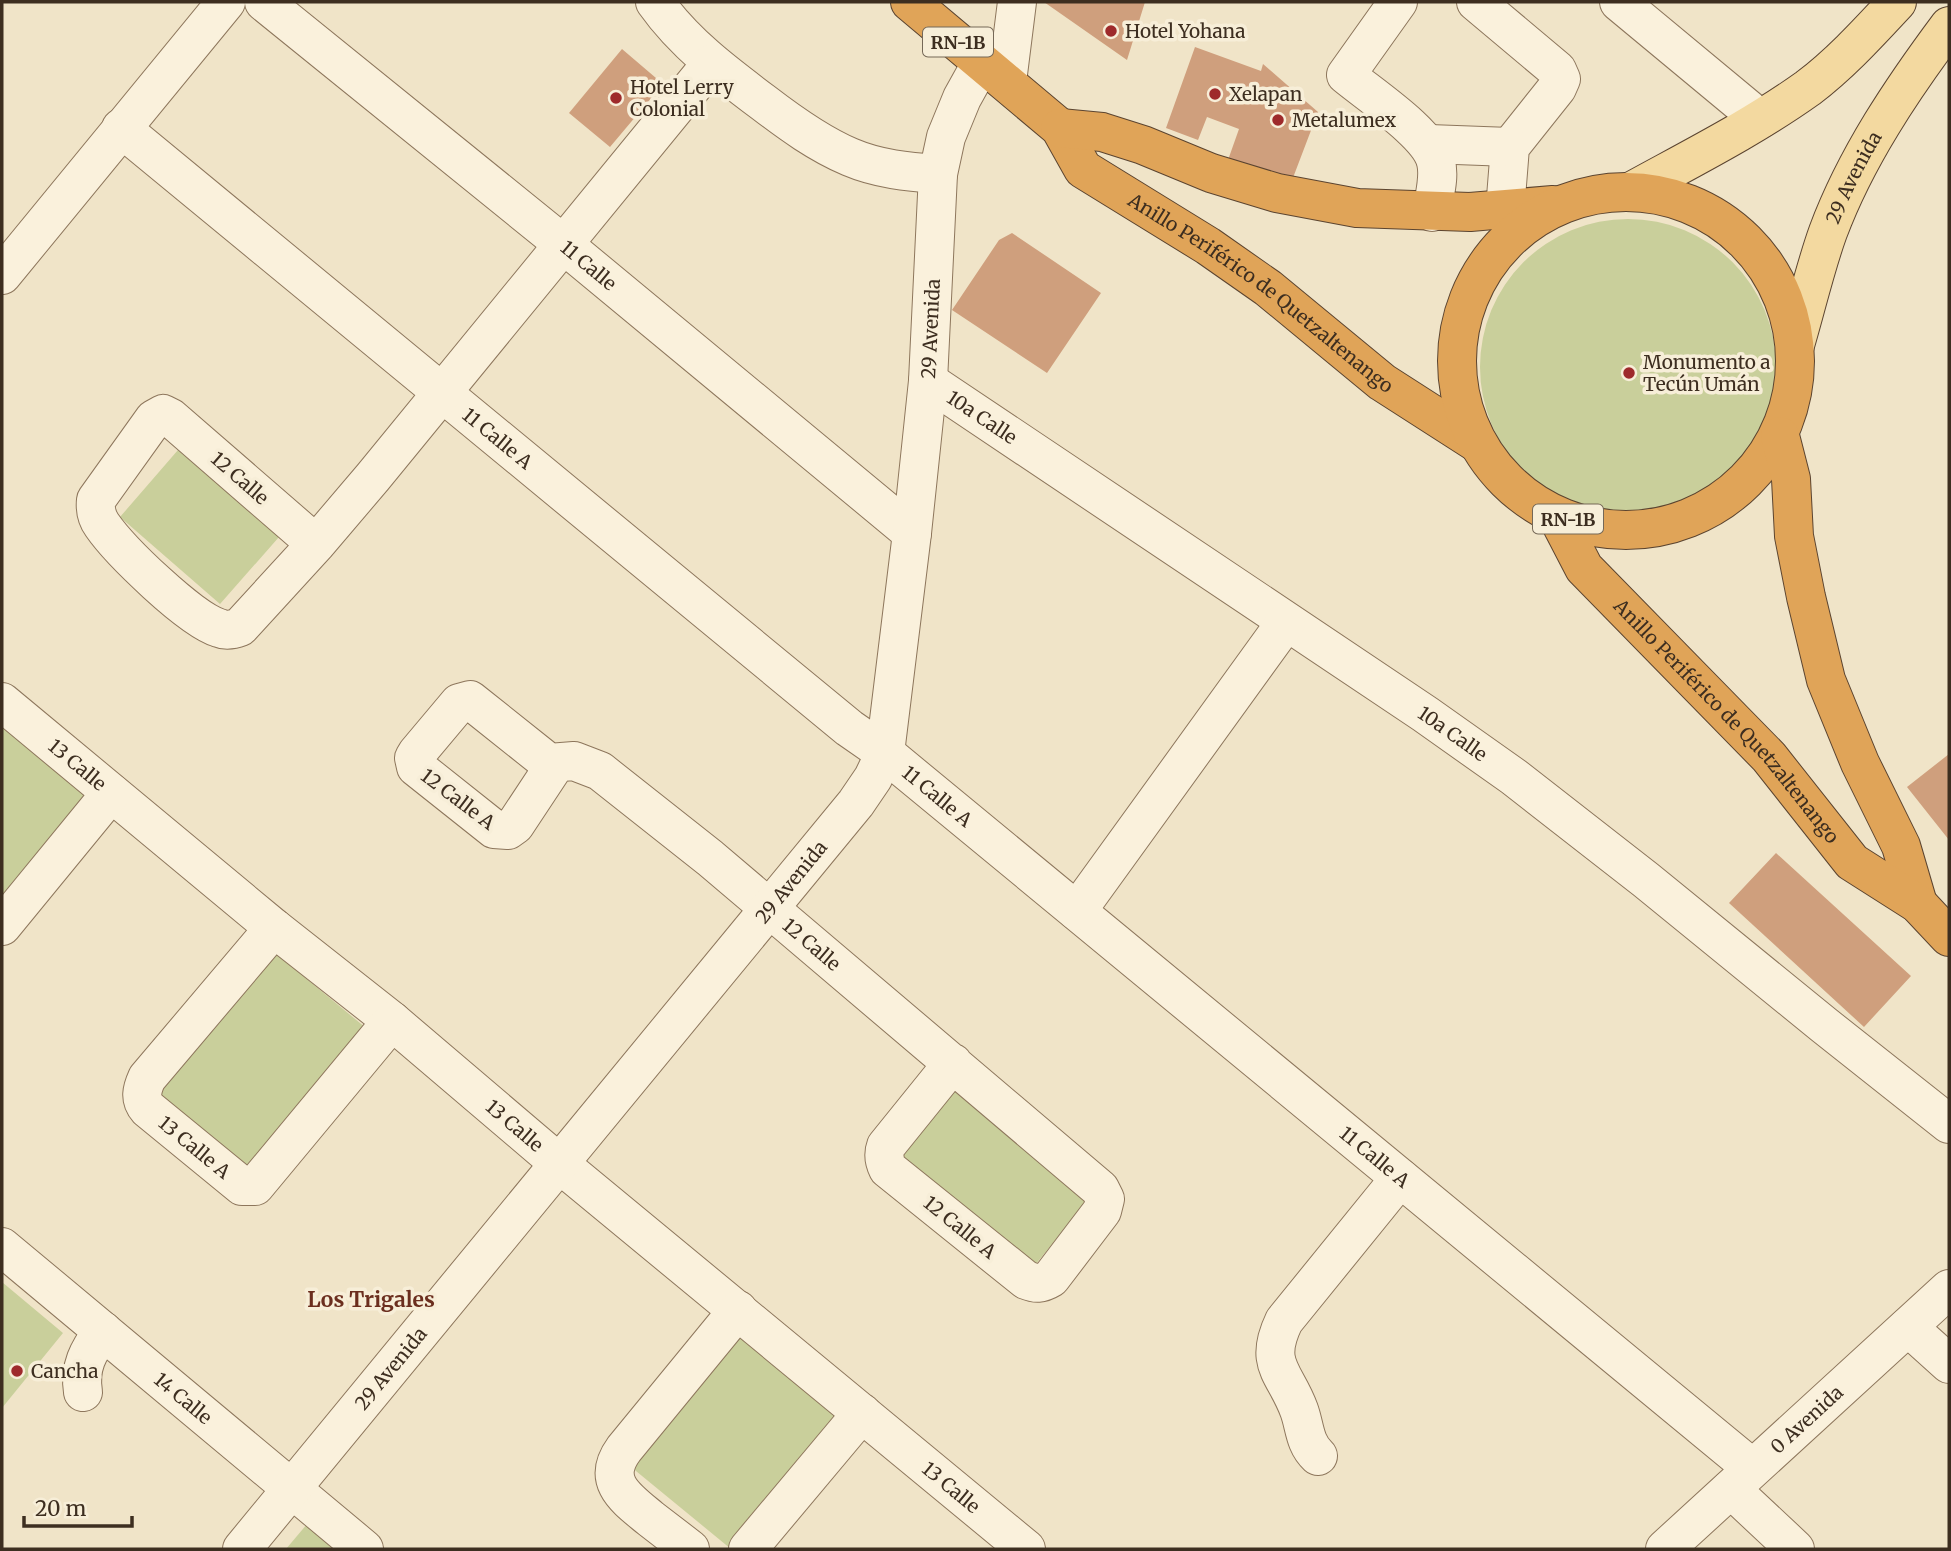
<svg xmlns="http://www.w3.org/2000/svg" width="1951" height="1551" font-family="Merriweather,serif">
<style>
.green{fill:#c9cf9b}
.building{fill:#cf9f7d}
.lines{fill:none;stroke-linecap:round;stroke-linejoin:round}
.minor-casing{stroke:#8d765c;stroke-width:40}
.major-casing{stroke:#5b4430;stroke-width:40}
.highway-casing{stroke:#5b4430;stroke-width:40}
.minor{stroke:#faf1dc;stroke-width:38}
.major{stroke:#f3d9a0;stroke-width:38}
.highway{stroke:#e0a458;stroke-width:38}
.poi-dot{fill:#9e2a2b;stroke:#f7eed8;stroke-width:2.5}
.labels{text-anchor:middle;dominant-baseline:central;stroke-width:7;stroke-linejoin:round;paint-order:stroke}
.shield{fill:#f7eed8;stroke:#756857;stroke-width:2}
.shield-label{font-size:18px;font-weight:bold;fill:#3d2e20}
.poi-label{font-size:19px;fill:#3d2e20;stroke:#f7eed8;text-anchor:start}
.street-label{font-size:19px;fill:#3d2e20;stroke:#f7eed8}
.neighbourhood-label{font-size:21px;font-weight:bold;fill:#6b2e1e;stroke:#f7eed8}
</style>
<rect width="100%" height="100%" fill="#f0e4c8"/>
<path class="green" d="M1480 367a148 148 0 1 1 296 0a148 148 0 1 1-296 0Z
M178,450L279,537L220,604L120,517Z
M2,721L94,796L2,909Z
M273,951L372,1033L248,1182L150,1100Z
M952,1082L1092,1195L1031,1270L891,1156Z
M2,1282L63,1333L2,1408Z
M733,1330L843,1420L731,1549L625,1462Z
M313,1517L353,1549H286Z"/>
<path class="building" d="M1044,2H1145L1127,60Z
M1195,47L1261,71L1263,64L1318,112L1291,183L1228,160L1239,129L1207,117L1198,140L1166,128Z
M622,49L663,84L610,147L569,113Z
M1012,233L1101,293L1047,373L952,310L999,240Z
M1949,754V840L1907,787Z
M1776,853L1911,976L1864,1027L1729,903Z"/>
<g class="lines">
<g class="minor-casing">
<g id="minor">
<path id="s1" d="M264,2L563,244L912,533"/>
<path d="M655,2C684,43 724,73 764,103C790,123 819,144 850,157C878,169 908,172 938,174"/>
<path d="M1398,2L1346,75C1370,95 1430,134 1436,162C1440,178 1434,196 1432,212"/>
<path d="M1476,2L1557,70L1561,79L1557,88L1510,147L1505,210"/>
<path d="M1619,2L1760,119"/>
<path d="M1007,82L1017,2"/>
<path id="s2" d="M121,128L849,728L885,753L1752,1468"/>
<path d="M1429,144L1510,147"/>
<path d="M2,275L226,2"/>
<path id="s3" d="M928,381L1425,714L1514,777L1646,880L1824,1025L1949,1124"/>
<path d="M316,544L171,418L163,414L154,419L96,500C95,509 97,518 102,525C120,551 190,619 219,628C226,631 232,630 240,627L316,544L373,477L711,64"/>
<path id="s4" d="M2,702L274,928L392,1021L561,1165L1026,1549"/>
<path id="s5" d="M556,763L515,825L508,830L494,829L416,767L414,758L417,753L459,703L470,700L549,763L574,761L600,771L710,858L1100,1189L1105,1199L1102,1211L1051,1278C1041,1284 1036,1284 1026,1280L888,1169C884,1161 883,1154 886,1146L953,1063"/>
<path d="M1077,911L1286,622"/>
<path d="M2,926L111,793"/>
<path id="s6" d="M274,928L147,1078C142,1089 139,1099 148,1109L242,1186H255L392,1021"/>
<path id="s7" d="M2,1247L364,1549"/>
<path d="M1908,1327L1949,1364"/>
<path d="M83,1392C79,1367 88,1351 103,1331"/>
<path d="M1318,1456C1304,1443 1305,1426 1299,1410C1285,1372 1263,1365 1284,1321L1400,1178"/>
<path d="M1731,1489L1795,1549"/>
<path id="s8" d="M242,1549L856,803L873,778L885,753L912,533L928,381L938,174L946,137L962,98L982,62"/>
<path d="M690,1549C677,1539 664,1529 651,1519C627,1499 600,1482 624,1449L738,1310"/>
<path d="M748,1549L862,1413"/>
<path id="s9" d="M1665,1549L1949,1289"/>
</g>
</g>
<g class="major-casing">
<g id="major">
<path d="M1630,192C1690,159 1752,128 1808,88C1841,63 1869,32 1897,2"/>
<path id="s10" d="M1795,345C1806,308 1815,268 1828,232C1856,157 1902,89 1949,26"/>
</g>
</g>
<g class="highway-casing">
<g id="highway">
<path id="s11" d="M910,2L1060,128L1083,169L1208,246L1268,288L1382,382L1477,443"/>
<path d="M1060,128L1102,132L1143,145L1211,173L1277,193L1357,208L1470,212L1553,205"/>
<circle cx="1626" cy="361" r="169"/>
<path d="M1780,436L1791,479L1794,536L1806,597L1826,680L1860,763L1901,846L1918,904"/>
<path id="s12" d="M1557,516L1584,568L1769,757L1852,862L1918,904L1949,937"/>
</g>
</g>
<use href="#minor" class="minor"/>
<use href="#major" class="major"/>
<use href="#highway" class="highway"/>
</g>
<g class="poi-dot">
<circle cx="1111" cy="31" r="7"/>
<circle cx="1215" cy="94" r="7"/>
<circle cx="616" cy="98" r="7"/>
<circle cx="1278" cy="120" r="7"/>
<circle cx="1629" cy="373" r="7"/>
<circle cx="17" cy="1371" r="7"/>
</g>
<g class="labels">
<g class="shield">
<rect x="923" y="27.5" width="70" height="29" rx="5"/>
<rect x="1533" y="504.5" width="70" height="29" rx="5"/>
</g>
<g class="shield-label">
<text x="958" y="42">RN-1B</text>
<text x="1568" y="519">RN-1B</text>
</g>
<g class="poi-label">
<text x="1125" y="31">Hotel Yohana</text>
<text x="630" y="87">Hotel Lerry<tspan x="630" dy="22">Colonial</tspan></text>
<text x="1229" y="94">Xelapan</text>
<text x="1292" y="120">Metalumex</text>
<text x="1643" y="362">Monumento a<tspan x="1643" dy="22">Tecún Umán</tspan></text>
<text x="31" y="1371">Cancha</text>
</g>
<g class="street-label">
<text stroke="none"><textPath href="#s10" startOffset="178">29 Avenida</textPath></text>
<text stroke="none"><textPath href="#s1" startOffset="418">11 Calle</textPath></text>
<text stroke="none"><textPath href="#s11" startOffset="460">Anillo Periférico de Quetzaltenango</textPath></text>
<text stroke="none"><textPath href="#s8" startOffset="1451">29 Avenida</textPath></text>
<text stroke="none"><textPath href="#s3" startOffset="65">10a Calle</textPath></text>
<text stroke="none"><textPath href="#s2" startOffset="488">11 Calle A</textPath></text>
<text transform="translate(240 478) rotate(41)">12 Calle</text>
<text stroke="none"><textPath href="#s12" startOffset="268">Anillo Periférico de Quetzaltenango</textPath></text>
<text stroke="none"><textPath href="#s3" startOffset="632">10a Calle</textPath></text>
<text stroke="none"><textPath href="#s4" startOffset="98">13 Calle</textPath></text>
<text stroke="none"><textPath href="#s2" startOffset="1055">11 Calle A</textPath></text>
<text transform="translate(458 799) rotate(37)">12 Calle A</text>
<text stroke="none"><textPath href="#s8" startOffset="864">29 Avenida</textPath></text>
<text stroke="none"><textPath href="#s5" startOffset="716">12 Calle</textPath></text>
<text stroke="none"><textPath href="#s4" startOffset="665">13 Calle</textPath></text>
<text stroke="none"><textPath href="#s6" startOffset="290">13 Calle A</textPath></text>
<text stroke="none"><textPath href="#s2" startOffset="1622">11 Calle A</textPath></text>
<text transform="translate(960 1227) rotate(39)">12 Calle A</text>
<text stroke="none"><textPath href="#s8" startOffset="234">29 Avenida</textPath></text>
<text stroke="none"><textPath href="#s7" startOffset="236">14 Calle</textPath></text>
<text stroke="none"><textPath href="#s9" startOffset="192">0 Avenida</textPath></text>
<text stroke="none"><textPath href="#s4" startOffset="1232">13 Calle</textPath></text>
</g>
<g class="neighbourhood-label">
<text x="371" y="1299">Los Trigales</text>
</g>
</g>
<rect width="1951" height="1551" fill="none" stroke="#3d2e20" stroke-width="7"/>
<path d="M24 1516v10h108v-10" fill="none" stroke="#3d2e20" stroke-width="3.5"/>
<text x="35" y="1516" font-size="21" fill="#3d2e20" stroke="#f7eed8" stroke-width="5" paint-order="stroke">20 m</text>
</svg>
